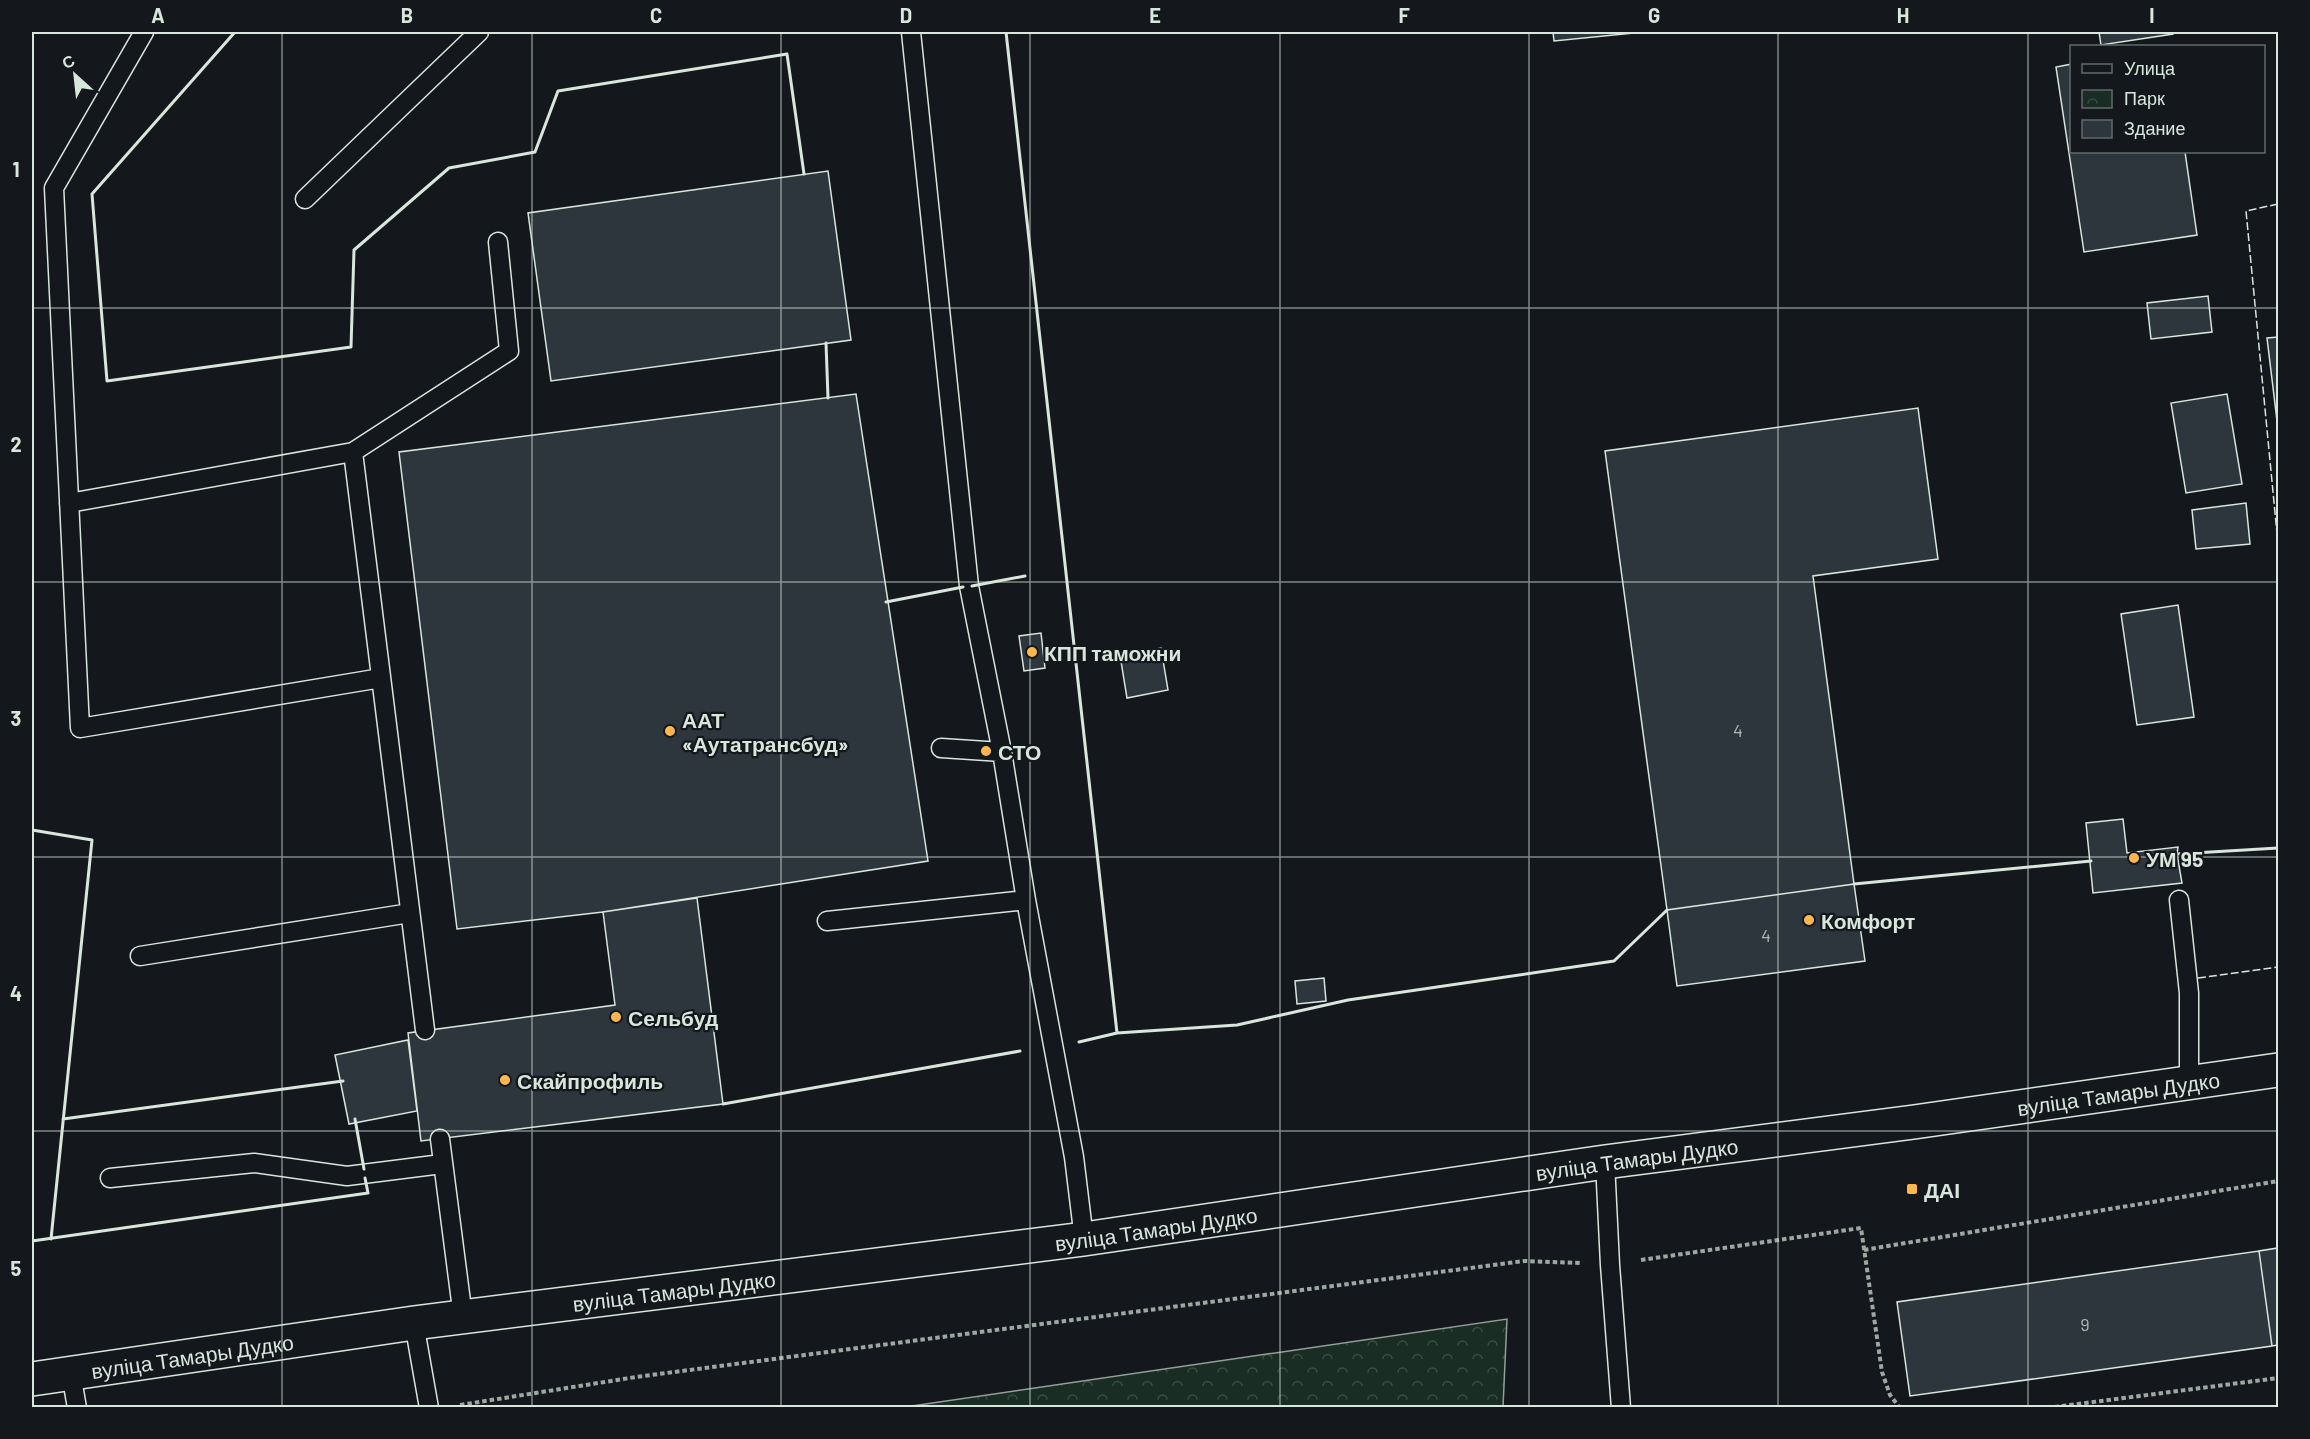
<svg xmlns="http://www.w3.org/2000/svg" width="2310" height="1439" font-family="Barlow,sans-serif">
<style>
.park{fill:url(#park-crowns);stroke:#939e99;stroke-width:1.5}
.building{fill:#2c363c;stroke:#d8e6dc;stroke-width:1.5}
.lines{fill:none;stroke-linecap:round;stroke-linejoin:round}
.lane-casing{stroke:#d8e6dc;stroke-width:21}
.secondary-casing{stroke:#d8e6dc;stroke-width:36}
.path{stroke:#9da8a2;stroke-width:4;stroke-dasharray:4.5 3;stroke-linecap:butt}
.lane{stroke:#14181c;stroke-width:18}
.secondary{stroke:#14181c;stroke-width:33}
.fence{stroke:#d8e6dc;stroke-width:1.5;stroke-dasharray:8 3;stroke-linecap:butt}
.wall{stroke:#d8e6dc;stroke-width:3}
.grid{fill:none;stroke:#d8e6dc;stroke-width:1.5;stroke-opacity:0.55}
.poi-dot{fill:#ffb74d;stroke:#14181c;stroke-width:2}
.labels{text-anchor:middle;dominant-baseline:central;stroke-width:4.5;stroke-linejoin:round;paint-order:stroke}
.number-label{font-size:18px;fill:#adbab4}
.poi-label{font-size:21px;font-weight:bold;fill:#d8e6dc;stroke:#14181c;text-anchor:start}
.street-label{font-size:21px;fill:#d8e6dc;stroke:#14181c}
.neatline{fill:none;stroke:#d8e6dc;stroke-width:2}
.grid-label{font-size:20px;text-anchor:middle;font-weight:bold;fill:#d8e6dc}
</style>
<defs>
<pattern id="park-crowns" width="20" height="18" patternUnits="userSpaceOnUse" patternTransform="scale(1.5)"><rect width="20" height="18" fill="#1a2d24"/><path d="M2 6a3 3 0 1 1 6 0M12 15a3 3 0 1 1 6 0" fill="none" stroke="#3b4b43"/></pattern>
</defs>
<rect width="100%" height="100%" fill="#14181c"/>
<path class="park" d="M1507,1319L1503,1407H905Z"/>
<path class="building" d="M1553,32H1644L1554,41Z
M2099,32H2173V34L2101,45Z
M2072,64V152H2185L2197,235L2084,252L2056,67Z
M828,171L851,340L551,381L528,213Z
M2208,296L2212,332L2151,339L2147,303Z
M2278,337V429L2267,338Z
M856,394L928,861L603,912L457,929L399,452Z
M2227,394L2242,484L2186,493L2171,403Z
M1918,408L1938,559L1813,576L1854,884L1667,910L1605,451Z
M2246,503L2250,544L2196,549L2192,510Z
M2178,605L2194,717L2137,725L2121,614Z
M1041,633L1045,668L1024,671L1019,636Z
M1161,648L1168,690L1127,698L1120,655Z
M2123,819L2127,853L2178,847L2177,854L2182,883L2093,893L2086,823Z
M1854,884L1865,961L1677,986L1667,910Z
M697,898L723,1104L421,1141L408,1033L615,1005L603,912Z
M1324,978L1326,1001L1297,1004L1295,981Z
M408,1040L417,1111L349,1124L335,1055Z
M2278,1248V1345L2272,1346L2259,1251Z
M2259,1251L2272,1346L1910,1396L1897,1302Z"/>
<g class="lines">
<g class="lane-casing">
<path id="lane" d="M144,32L54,188L80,728L381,678
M911,32L969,586L1002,752L1026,900L1074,1157L1084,1239
M305,199L479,32
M69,503L353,452
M941,748L1002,752
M2179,900L2189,993V1082
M827,921L1026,900
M140,956L410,913
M425,1030L353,452L509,351L498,242
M440,1139L463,1317
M1605,1162L1610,1265L1621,1408
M110,1178L254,1163L347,1176L442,1164
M414,1323L429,1408
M71,1373L77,1408"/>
</g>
<g class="secondary-casing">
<g id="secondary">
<path id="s1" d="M32,1379L414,1323L1084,1239L1605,1162L1914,1122L2278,1070"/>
</g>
</g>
<path class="path" d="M1864,1250L2278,1181
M1641,1260L1861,1228L1882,1372L1890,1395L1900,1408
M460,1405L636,1377L1524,1261L1580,1263
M2047,1408L2278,1378"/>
<use href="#lane" class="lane"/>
<use href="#secondary" class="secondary"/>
<path class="fence" d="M2278,204L2246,211L2278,544
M2198,978L2278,967"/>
<path class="wall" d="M235,32L92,194L107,381L351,347L354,250L449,168L535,152L558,91L787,54L804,174
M1006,32L1117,1033L1079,1042
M826,343L828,398
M972,586L1025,576
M886,602L963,587
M32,830L92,840L51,1239
M2177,854L2278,848
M1854,884L2091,861
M1117,1033L1237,1025L1348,1000L1614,961L1667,910
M723,1104L1020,1051
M63,1119L343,1081
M355,1119L364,1169
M32,1241L368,1193L365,1178"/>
</g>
<path class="grid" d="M282,32V1408M532,32V1408M781,32V1408M1030,32V1408M1280,32V1408M1529,32V1408M1778,32V1408M2028,32V1408M32,308H2278M32,582H2278M32,857H2278M32,1131H2278"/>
<g class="poi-dot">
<circle cx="1032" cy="652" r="6"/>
<circle cx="670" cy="731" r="6"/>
<circle cx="986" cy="751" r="6"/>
<circle cx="2134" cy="858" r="6"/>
<circle cx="1809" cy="920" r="6"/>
<circle cx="616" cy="1017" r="6"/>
<circle cx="505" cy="1080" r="6"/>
<rect x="1906" y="1183" width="12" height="12" rx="3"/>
</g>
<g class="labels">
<g class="number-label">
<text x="1738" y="730">4</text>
<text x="1766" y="935">4</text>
<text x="2085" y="1324">9</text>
</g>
<g class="poi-label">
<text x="1044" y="652">КПП таможни</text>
<text x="682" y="719">ААТ<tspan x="682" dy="24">«Аутатрансбуд»</tspan></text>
<text x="998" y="751">СТО</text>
<text x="2146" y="858">УМ 95</text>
<text x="1821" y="920">Комфорт</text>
<text x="628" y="1017">Сельбуд</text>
<text x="517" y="1080">Скайпрофиль</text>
<text x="1924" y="1189">ДАІ</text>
</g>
<g class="street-label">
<text stroke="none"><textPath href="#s1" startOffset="2106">вуліца Тамары Дудко</textPath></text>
<text stroke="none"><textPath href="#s1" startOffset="1620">вуліца Тамары Дудко</textPath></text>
<text stroke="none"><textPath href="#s1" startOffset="1134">вуліца Тамары Дудко</textPath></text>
<text stroke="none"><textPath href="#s1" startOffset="648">вуліца Тамары Дудко</textPath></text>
<text stroke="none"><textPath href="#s1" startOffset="162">вуліца Тамары Дудко</textPath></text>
</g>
</g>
<rect width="2310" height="1439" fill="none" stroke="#14181c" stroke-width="66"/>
<rect x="2070" y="45" width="195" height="108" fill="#14181c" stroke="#626a69" stroke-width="1.5"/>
<rect x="2082" y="64" width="30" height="9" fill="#14181c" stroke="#626a69" stroke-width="1.5"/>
<text x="2124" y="75" font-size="18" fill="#d8e6dc">Улица</text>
<rect x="2082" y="90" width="30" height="18" fill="url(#park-crowns)" stroke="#626a69" stroke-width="1.5"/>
<text x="2124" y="105" font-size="18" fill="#d8e6dc">Парк</text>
<rect x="2082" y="120" width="30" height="18" fill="#2c363c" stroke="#626a69" stroke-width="1.5"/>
<text x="2124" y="135" font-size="18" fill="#d8e6dc">Здание</text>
<g transform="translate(75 75) rotate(333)" stroke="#14181c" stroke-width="4.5" paint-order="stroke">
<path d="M0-4.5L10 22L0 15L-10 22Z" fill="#d8e6dc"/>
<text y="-9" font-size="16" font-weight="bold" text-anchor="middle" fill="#d8e6dc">С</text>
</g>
<rect x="33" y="33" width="2244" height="1373" class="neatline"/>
<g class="grid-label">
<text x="158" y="23">A</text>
<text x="407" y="23">B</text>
<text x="656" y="23">C</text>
<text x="906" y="23">D</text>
<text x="1155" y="23">E</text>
<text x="1404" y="23">F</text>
<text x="1654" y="23">G</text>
<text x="1903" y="23">H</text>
<text x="2152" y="23">I</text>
<text x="16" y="177">1</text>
<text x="16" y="452">2</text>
<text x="16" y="726">3</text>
<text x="16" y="1001">4</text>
<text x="16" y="1276">5</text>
</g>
</svg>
